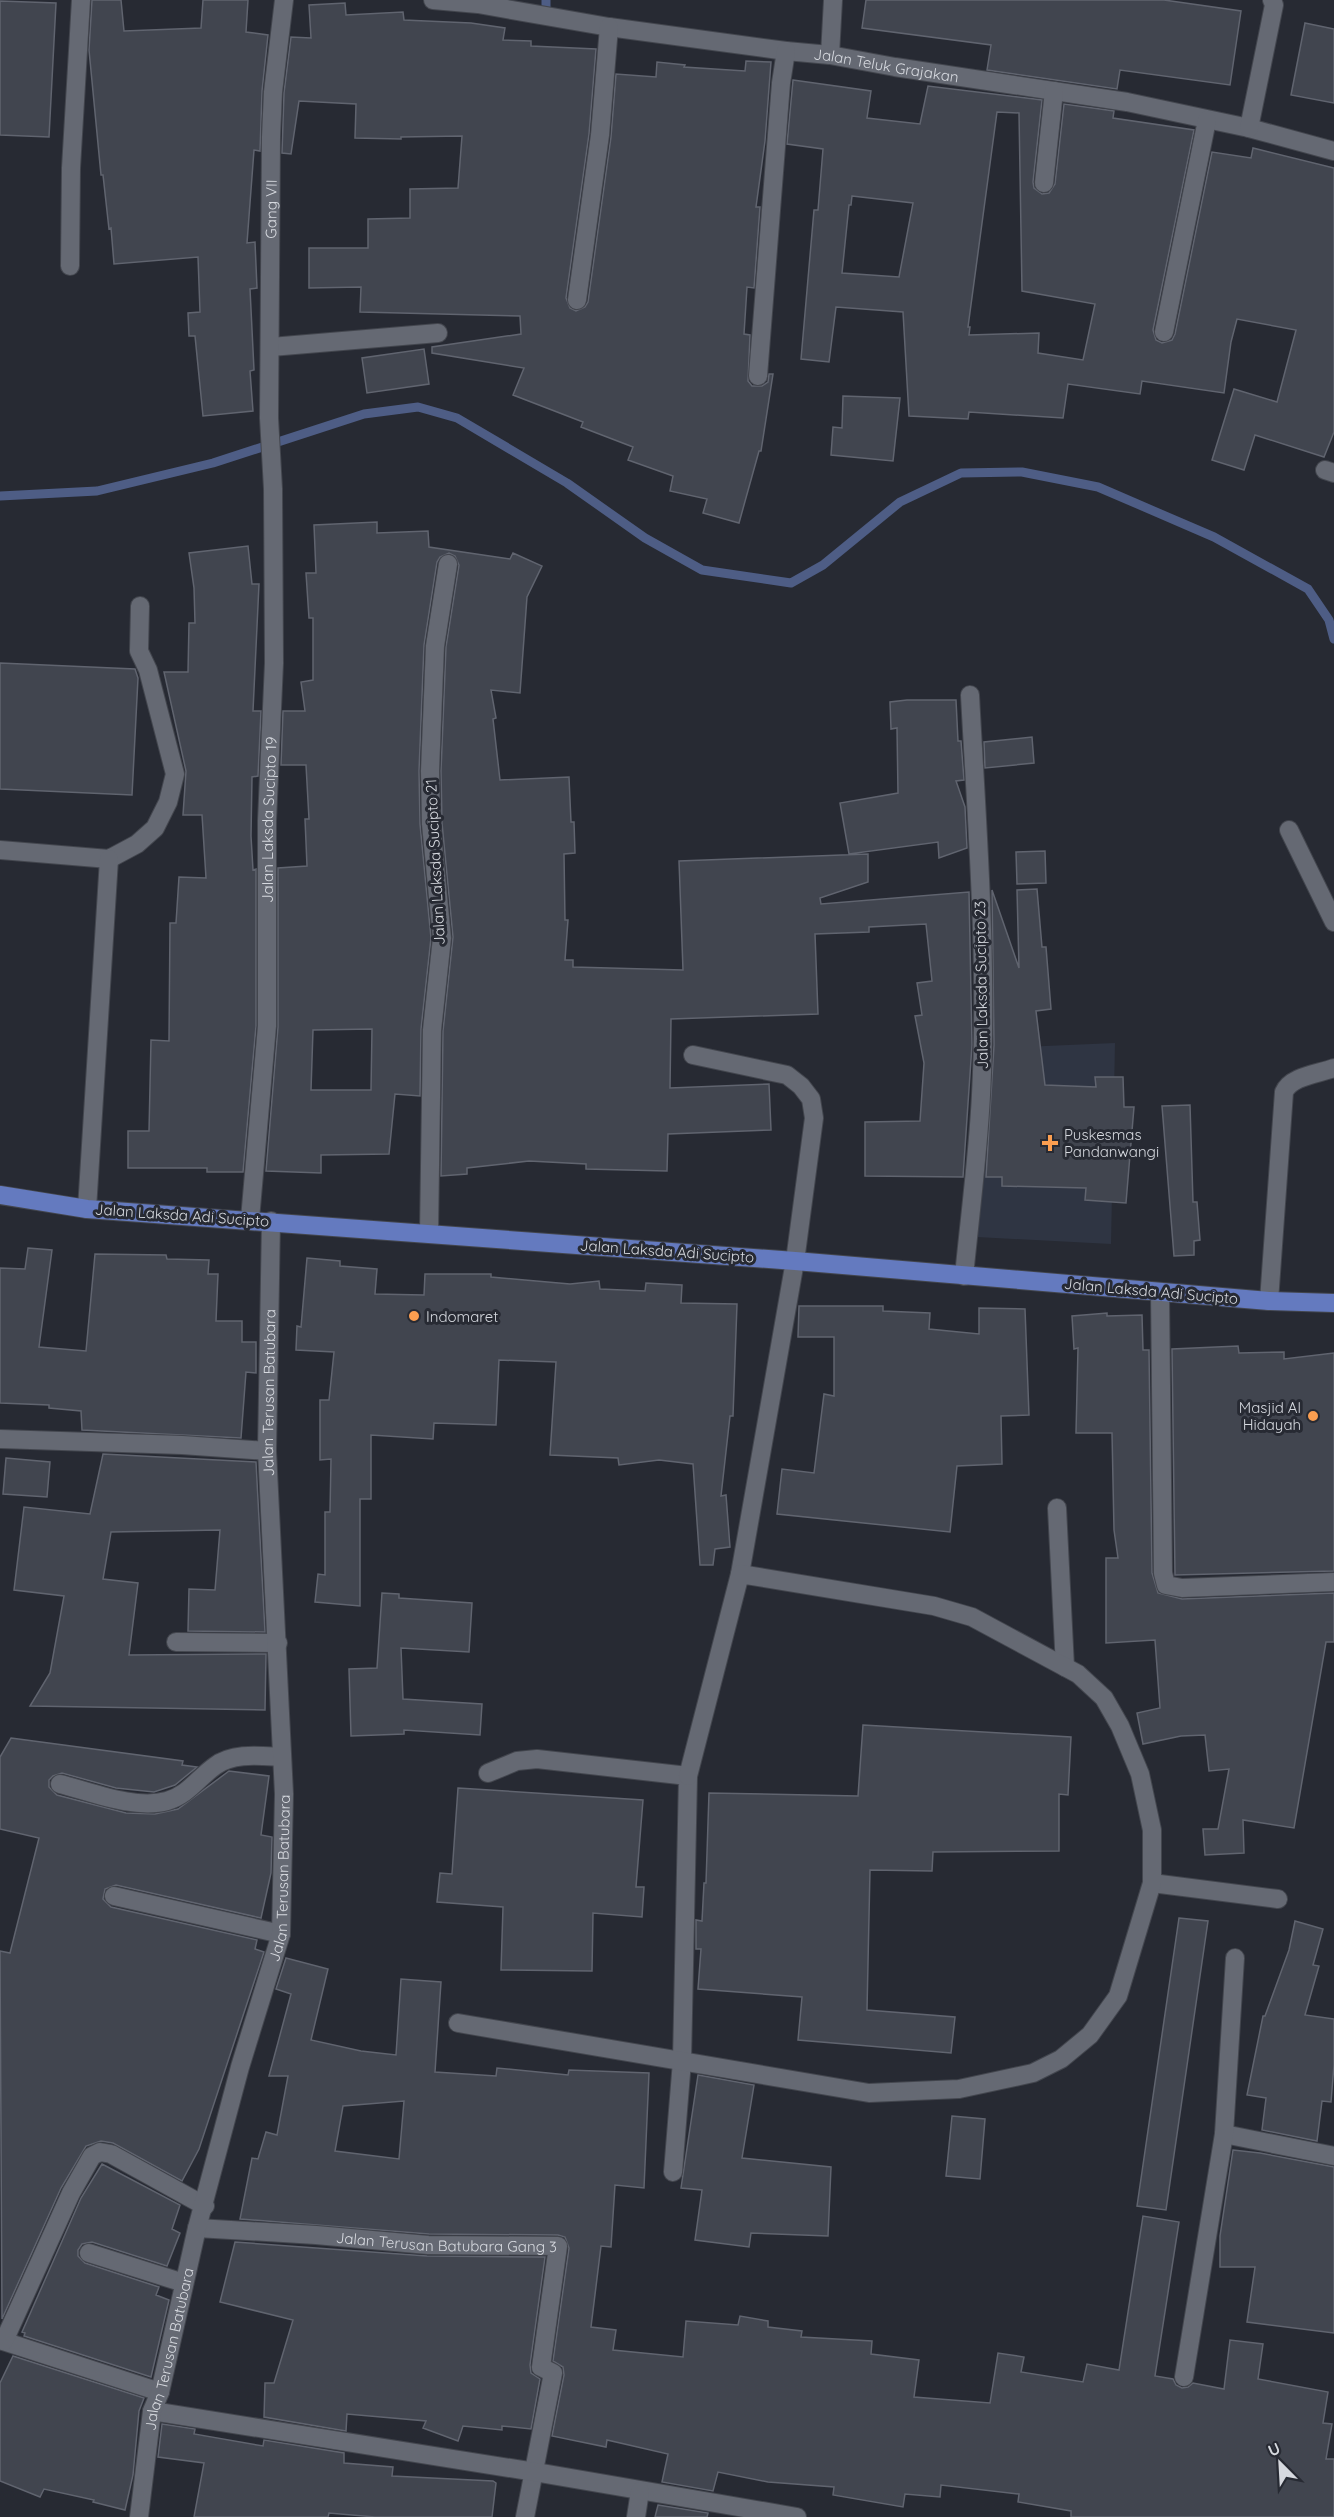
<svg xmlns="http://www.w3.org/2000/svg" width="1334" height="2517" font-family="Quicksand,sans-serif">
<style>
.built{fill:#2f3543}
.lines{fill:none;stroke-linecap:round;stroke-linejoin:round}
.stream{stroke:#4e5d85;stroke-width:9}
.building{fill:#41454f;stroke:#60646f;stroke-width:1.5;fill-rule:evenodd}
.minor-casing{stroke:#43464e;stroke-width:20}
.major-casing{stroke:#43464e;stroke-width:20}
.minor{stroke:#656973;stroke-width:18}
.major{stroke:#647abf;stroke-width:18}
.poi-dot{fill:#fb9e50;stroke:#272a33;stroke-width:2}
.labels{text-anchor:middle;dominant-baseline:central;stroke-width:6;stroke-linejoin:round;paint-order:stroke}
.street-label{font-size:15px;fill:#d6d9df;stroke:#272a33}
.poi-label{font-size:15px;fill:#d6d9df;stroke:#272a33;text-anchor:start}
</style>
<rect width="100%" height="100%" fill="#272a33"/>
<path class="built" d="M1115,1043L1111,1244L977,1237L999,1048Z"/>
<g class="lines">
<path class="stream" d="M546,8V0
M0,496L97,491L213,463L364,414L418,407L457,418L567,483L645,538L702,570L791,583L823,565L900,502L961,473L1022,472L1098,487L1214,537L1308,589L1329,620L1334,639"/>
</g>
<path class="building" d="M92,0H121L124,31L201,28L203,0H248L246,32L268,35L262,91L260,151L254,150L247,243L255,242L257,288L250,289L254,370L250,371L253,411L203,416L195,336H189L188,313L200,312L198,257L114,264L111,228L109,229L103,175H101L89,50Z
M866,0H1164L1241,11L1230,85L1120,70L1117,89L987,70L991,45L862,28Z
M0,1L56,3L49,137L0,135Z
M345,3L346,15L403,12L404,20L471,23L505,28L503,40L531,41V46L596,49L589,134L566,298L570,308L576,311L585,307L588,302L611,137L616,74L656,77L657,62L685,65L684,67L745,71L746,61L771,62L765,141L756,207H760L754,288L747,287L744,334L750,335L748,381L752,386H762L768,382L769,374H773L761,451H759L739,523L703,513L707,499L670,491L673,476L628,460L633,447L581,427L583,422L513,395L524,368L432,353V347L521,334L520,316L360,312L361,287L309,288V248H368V219L410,218V189L458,188L462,136L401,137V139L355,138L356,104L299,101L291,154L282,153L284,93L291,37L311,38L309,5Z
M1305,23L1334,29V103L1291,95Z
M793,80L871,91L867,118L920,124L928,86L1042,100L1033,182L1034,188L1042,194L1049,193L1055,184L1064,104L1114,111L1113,118L1194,130L1153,330L1156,340L1162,343L1172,340L1175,334L1212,152L1251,158L1253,148L1334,168V432L1324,457L1255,435L1244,470L1212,460L1234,389L1277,402L1296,330L1237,319L1231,342L1224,393L1142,381L1140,394L1068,384L1063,418L969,412L968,419L909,416L903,312L836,307L829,362L801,359L814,210H818L823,149L787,144ZM997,112L1019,113L1022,291L1095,304L1083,360L1038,353L1039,333L969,335L970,327H968ZM852,196L913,203L899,277L842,273L849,205H851Z
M424,349L429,384L367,393L362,358Z
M843,396L900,398L893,461L831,455L833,427L842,428Z
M377,522V533L428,531L429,547L510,559L513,553L542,566L527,597L520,693L491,690L496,718L493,719L500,780L569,777L571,822H574L575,853L564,854L565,920H568L565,960H573V967L683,970L679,861L868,854V882L820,898L821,904L969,892L972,1045L963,1177L865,1176V1122L920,1121L924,1063L915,1016L922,1015L917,983L932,981L926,924L869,927V932L815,934L818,1014L671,1019L670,1088L769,1084L771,1130L668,1134L667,1171L586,1169V1164L529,1161L467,1168V1174L441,1176L443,1031L453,937L442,823L441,771L446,647L459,565L455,556L449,553L440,557L437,562L424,645L419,771L420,824L431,938L421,1029L420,1096L395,1094L389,1154L321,1155V1173L266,1171L278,1027V868L307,866L305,819H309L306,765H281L283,711H305L301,682L313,680V618H309L306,573H316L314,525ZM372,1029L371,1090H311L313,1030Z
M248,546L252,584H259L253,711H261L258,776L252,777L251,836L253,870L256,869V1026L243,1172H207V1168H128V1131H149L151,1040L169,1041L170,923H176L179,877L206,878L202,815H183L186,771L164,672H188L189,623H195L194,588L189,553Z
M0,663L135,669L138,678L132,795L0,789Z
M907,700H956L958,741H961L964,780L956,781L965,807L967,848L939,858L938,842L849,854L840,803L898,793L897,728L891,729L890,702Z
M1032,737L1034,763L985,768L984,742Z
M1045,851L1046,883L1017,884L1016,852Z
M1037,889L1042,947H1046L1051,1009L1036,1011L1045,1085L1096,1087L1095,1077H1123L1124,1107H1134L1126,1203L1085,1200L1086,1188L1002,1186V1177H986L994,1045L992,890L1019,968L1017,890Z
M1190,1105L1193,1202H1197L1200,1240L1194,1241V1255L1174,1256L1162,1106Z
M28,1248L52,1250L39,1347L86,1351L95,1254L166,1255L167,1259L209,1260L208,1274H218L216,1321H242V1342H256V1373L246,1372L241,1438L82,1430L81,1411L49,1408V1405L0,1403V1268L25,1269Z
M307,1258L340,1261V1266L377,1269L375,1294L424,1295L425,1274H491V1277L570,1284L599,1281L600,1289L645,1291L646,1283L682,1285L681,1303L737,1304L733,1416H730L721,1496L726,1495L730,1547L715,1549L713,1565H700L693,1464L659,1460L619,1465L618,1458L550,1455L556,1362L499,1360L496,1425L434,1423L433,1439L371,1435V1499H360V1606L315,1602L318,1574L325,1575V1512H330L331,1459L320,1460V1400H329L334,1352L296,1350L297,1326L301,1327Z
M799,1306H883V1311L930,1313L929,1329L979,1334V1308L1025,1309L1029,1415L1001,1416L1002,1464L957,1466L950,1532L777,1514L782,1469L814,1473L824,1394L834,1396V1337H798Z
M1107,1313V1316L1142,1315L1143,1350H1149L1152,1573L1158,1593L1182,1599L1334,1593V1642H1326L1294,1828L1243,1820L1244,1853L1205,1855L1203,1829H1218L1229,1769L1209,1771L1205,1735L1181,1736L1143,1744L1137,1713L1160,1708L1155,1640L1106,1643V1558H1118L1114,1530L1112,1433H1076L1078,1348L1074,1349L1072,1316Z
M1238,1346L1239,1353L1284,1352V1359L1334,1353V1571L1175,1575L1172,1349Z
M103,1454L256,1462L265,1632L188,1631L189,1589L215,1590L220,1530L111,1532L103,1579L138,1583L129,1655L266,1654L265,1710L30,1706L50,1673L64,1596L14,1590L24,1507L90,1514Z
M6,1458L50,1462L47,1497L3,1494Z
M382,1593L399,1594V1598L472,1603L469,1652L401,1648L403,1699L482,1704L480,1735L404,1730V1734L351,1736L349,1669L377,1668Z
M863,1725L1071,1737L1068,1795L1059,1794V1851L933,1852L932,1871L870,1870L867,2010L955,2017L951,2053L798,2040L802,1997L698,1989L701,1949H696V1920L702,1921L704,1883H706L709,1793L858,1796Z
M11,1738L183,1761L182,1765L197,1767L175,1785L154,1792L116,1788L62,1773L53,1776L49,1780V1787L57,1795L126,1813L155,1814L178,1809L229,1771L269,1776L261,1835L272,1837L271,1873L261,1918L116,1885L105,1889L103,1899L111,1907L257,1940L255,1949L264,1952L199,2149L182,2181L113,2143L101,2141L86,2146L61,2188L2,2319L0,1951L10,1953L39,1838L0,1829V1757Z
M458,1788L643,1800L636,1887H644L642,1917L593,1913L592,1971L501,1970L503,1907L437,1902L440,1873L452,1874Z
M1179,1918L1208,1921L1166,2210L1137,2206Z
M1295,1921L1323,1929L1313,1965L1319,1966L1305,2015L1334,2019V2065L1331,2102L1322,2101L1317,2141L1262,2130L1266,2098L1247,2095L1263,2016H1265L1289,1950Z
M286,1958L328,1969L311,2040L361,2051L396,2055L401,1979L441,1982L435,2072L496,2076L497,2068L568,2075L569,2070L649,2073L644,2188L615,2185L611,2247L601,2246L591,2327L616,2330L613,2350L683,2357L686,2321L738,2325L740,2316L768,2321V2327L802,2331L801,2337L872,2341L871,2354L919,2360L914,2397L990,2403L998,2353L1024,2357L1021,2372L1083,2382L1087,2364L1119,2370L1143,2216L1179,2222L1155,2376L1173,2379L1176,2385L1182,2388L1188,2387L1193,2383L1224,2389L1230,2340L1263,2344L1258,2379L1328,2392L1323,2423L1332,2424L1326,2459H1334V2517H1071V2511L1018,2502L1019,2494L941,2485L940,2497L905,2494L903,2507L833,2495L834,2487L768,2482L718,2472L713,2491L662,2482L668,2454L607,2440L606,2447L552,2436L564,2375L563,2367L553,2361L569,2248L565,2237L558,2235L429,2234L240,2219L252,2158L258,2159L266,2132L277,2135L288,2076H269L291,1994L276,1989ZM404,2101L399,2159L335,2151L343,2106Z
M698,2075L754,2085L742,2158L831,2167L828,2236L751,2233L749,2247L695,2240L702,2190L681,2188Z
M952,2116L985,2119L980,2179L946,2176Z
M1233,2150L1260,2153L1334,2167V2333L1247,2322L1255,2267H1220V2236Z
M102,2164L180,2205L172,2229L180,2233L167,2266L92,2242L82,2244L78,2250V2256L85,2263L159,2287L156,2295L169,2300L151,2377L24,2336L25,2333L22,2332L81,2198Z
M235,2242L427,2256L545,2257L530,2365L531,2373L540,2379L531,2429L502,2426V2430L463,2426L458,2441L423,2428L426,2421L347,2414L346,2431L264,2417L265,2383H274L293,2320L220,2302Z
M13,2356L144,2398L139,2411L133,2475L125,2510L93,2502L94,2500L44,2489L40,2497L0,2481V2383Z
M162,2424L195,2429L194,2434L263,2446L264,2440L344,2453V2463L393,2467L392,2476L493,2481L496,2483L492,2517H375L329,2513L328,2517H194L204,2463L158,2457Z
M658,2505L708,2513L707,2517H655Z"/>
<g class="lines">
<g class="minor-casing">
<g id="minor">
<path id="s1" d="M433,0L478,4L609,27L786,51L830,55L895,67L1127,102L1249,128L1334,151"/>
<path d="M830,55L833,0"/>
<path d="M1249,128L1274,5L1272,0"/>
<path d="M1044,183L1054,91"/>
<path d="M70,266L71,168L81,0"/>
<path d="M577,300L600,135L609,27"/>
<path d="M1164,332L1207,120"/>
<path d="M271,347L438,333"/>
<path d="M758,376L781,83L786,51"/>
<path d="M1325,470L1334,473"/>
<path d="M1289,830L1334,922"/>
<path d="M0,850L109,859L137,844L155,828L168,802L175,774L148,670L139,651L140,606"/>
<path d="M693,1055L787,1075L801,1086L811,1099L814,1118L795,1261L740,1574"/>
<path d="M87,1209L109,859"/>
<path id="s2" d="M250,1219L267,1026V821L274,663L273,489L269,418L271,137L273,92L284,0"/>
<path d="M429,1233L432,1030L442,938L431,824L430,771L435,646L448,564"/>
<path d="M964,1276C970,1215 978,1155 981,1095C988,962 977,827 970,695"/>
<path d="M1160,1292L1163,1573L1166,1585L1182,1588L1334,1582"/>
<path d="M1269,1301L1284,1092C1291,1076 1318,1074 1334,1068"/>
<path d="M0,1439L182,1445L267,1451"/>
<path d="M1057,1508L1065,1667"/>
<path d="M176,1642L278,1643"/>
<path d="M488,1773L517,1761L537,1759L688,1776L682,2061L673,2172"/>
<path d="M60,1784C92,1792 135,1810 167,1801C188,1795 198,1778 215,1766C233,1752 261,1756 282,1757"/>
<path d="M1152,1883L1278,1899"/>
<path d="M114,1896L281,1934"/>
<path d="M458,2023L869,2093L959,2089L1033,2073L1061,2059L1090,2035L1118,1996L1152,1883V1830L1140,1774L1120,1726L1104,1698L1078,1674L972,1617L934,1606L740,1574L688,1776"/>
<path d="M1224,2134L1334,2156"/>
<path id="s3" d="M197,2228L316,2235L428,2245L558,2246L541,2367L553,2373L525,2517"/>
<path d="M89,2253L184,2283"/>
<path d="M0,2340L160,2392"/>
<path d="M4,2341L71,2193L92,2156L100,2152L111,2154L205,2206"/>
<path d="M1184,2377L1224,2134L1235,1958"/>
<path d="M152,2411L535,2472L797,2517"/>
<path id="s4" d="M139,2517L152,2411L160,2392L197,2228L240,2067L281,1934L284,1794L267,1451L271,1221"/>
<path d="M636,2517L640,2491"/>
</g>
</g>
<g class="major-casing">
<path id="major" d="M0,1195L87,1209L795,1261L1269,1301L1334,1303"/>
</g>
<use href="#minor" class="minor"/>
<use href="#major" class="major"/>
</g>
<g class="poi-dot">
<path d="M1047 1134h6v6h6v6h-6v6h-6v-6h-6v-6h6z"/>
<circle cx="414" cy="1316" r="6"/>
<circle cx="1313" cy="1416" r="6"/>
</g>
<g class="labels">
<g class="street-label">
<text stroke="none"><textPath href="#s1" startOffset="458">Jalan Teluk Grajakan</textPath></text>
<text stroke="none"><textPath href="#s2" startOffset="1011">Gang VII</textPath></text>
<text stroke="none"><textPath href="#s2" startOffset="400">Jalan Laksda Sucipto 19</textPath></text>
<text transform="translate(435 862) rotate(-93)">Jalan Laksda Sucipto 21</text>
<text transform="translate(981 985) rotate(-91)">Jalan Laksda Sucipto 23</text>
<text transform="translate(182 1215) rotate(4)">Jalan Laksda Adi Sucipto</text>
<text transform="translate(667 1251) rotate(4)">Jalan Laksda Adi Sucipto</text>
<text transform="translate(1151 1291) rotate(5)">Jalan Laksda Adi Sucipto</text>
<text stroke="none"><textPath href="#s4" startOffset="1143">Jalan Terusan Batubara</textPath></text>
<text stroke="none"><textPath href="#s4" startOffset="657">Jalan Terusan Batubara</textPath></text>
<text stroke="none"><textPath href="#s3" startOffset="250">Jalan Terusan Batubara Gang 3</textPath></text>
<text stroke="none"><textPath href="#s4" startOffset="171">Jalan Terusan Batubara</textPath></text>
</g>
<g class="poi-label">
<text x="1064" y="1134">Puskesmas<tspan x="1064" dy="17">Pandanwangi</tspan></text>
<text x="426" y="1316">Indomaret</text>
<text x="1301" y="1407" text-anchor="end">Masjid Al<tspan x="1301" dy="17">Hidayah</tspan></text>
</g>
</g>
<g transform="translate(1280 2463) rotate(336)" stroke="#272a33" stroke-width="4.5" paint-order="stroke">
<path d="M0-4.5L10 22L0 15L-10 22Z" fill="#d6d9df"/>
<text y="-9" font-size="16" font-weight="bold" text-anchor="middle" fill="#d6d9df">U</text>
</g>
</svg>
